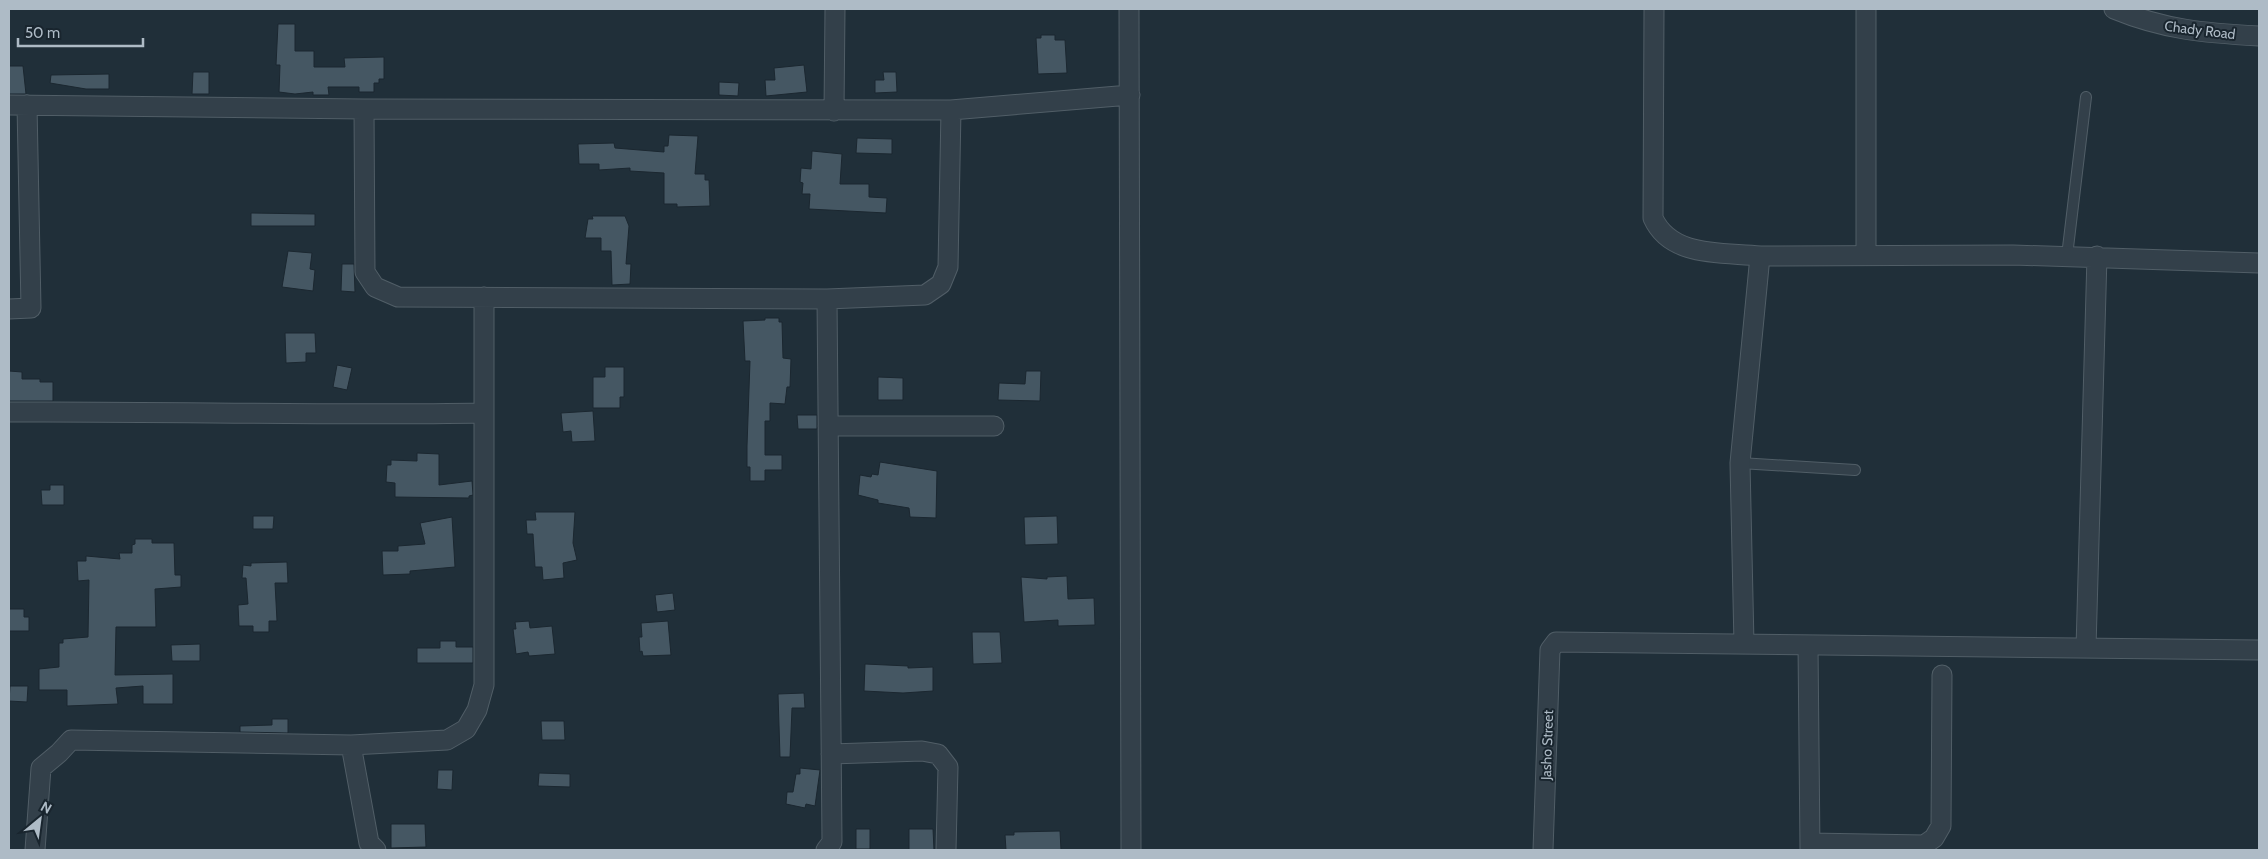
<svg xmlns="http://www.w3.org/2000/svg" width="2268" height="859" font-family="Cabin,sans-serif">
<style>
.building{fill:#455763;stroke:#1b2730}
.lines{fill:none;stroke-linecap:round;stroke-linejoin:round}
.lane-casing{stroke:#515e67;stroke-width:12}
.street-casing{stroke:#515e67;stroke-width:21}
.lane{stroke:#33404a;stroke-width:10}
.street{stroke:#33404a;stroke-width:19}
.labels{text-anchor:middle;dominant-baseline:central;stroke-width:4;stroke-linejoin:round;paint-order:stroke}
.street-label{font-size:14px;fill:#aebbc6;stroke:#19252e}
</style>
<rect width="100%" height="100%" fill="#202f39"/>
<path class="building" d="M278,24H295V51H314V67H345L344,58L384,57V79H379V83H374V92H359V87H328L329,95H313V92L295,94L279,92L280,65H276Z
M1041,35H1055V40H1065L1067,73L1038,74L1036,38H1041Z
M804,65L807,92L766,96L765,80H775L774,68Z
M9,66H23L26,94H9Z
M193,72H209V94H192Z
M883,72H896L897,92L875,93V80H884Z
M109,74V89H86L50,83L51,75Z
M719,82L739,83L738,96L719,95Z
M669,135L698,136L695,174H705V180H709L710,206L677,207V204H664V173L630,171V168L599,170V164H579L578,144L614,143L615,148L664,152V146H668Z
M857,138L892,139V154L856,153Z
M812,151L842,154L840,184H869V197L887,198L886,213L809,209L810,194H802L803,183L800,182L801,168L811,169Z
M251,213L315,214V226H251Z
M592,216H625L629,226L626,264H631L630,284L612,285L611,251H601V238H585L588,219H593Z
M288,251L312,253L310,269L315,270L313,291L282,287Z
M342,264H354L355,292L341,291Z
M765,318H779V322H782L783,358L791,359L790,387H787L785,404L770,403V421H765V455H782V470H765V481H750V467H747V446L750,361H745L743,321L765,320Z
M285,333H315L316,353H306V362L286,363Z
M337,365L352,368L347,390L333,387Z
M605,367H624V397H620V408H593V377H605Z
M9,371L22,372V379H40V382H53V401H9Z
M1026,371H1041L1040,401L998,400L999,383L1025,384Z
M878,377L903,378V400H878Z
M593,411L595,441L572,442L571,431L563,432L561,413Z
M797,415H817V429H798Z
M417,453L439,454V485L472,481L473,495L469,496V498L395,497V483L386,482L387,465H391V460L417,461Z
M880,462L937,471L936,518L910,517L909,508L878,503V500L858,495L860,475L871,477L872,474L878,475Z
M50,485H64V505H42L41,490H50Z
M535,512H575L573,543L577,560L563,563L564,578L543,580L542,567H535L533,534H527L526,520H536Z
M253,516H274L273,529H253Z
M1057,516L1058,544L1025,545L1024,517Z
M452,517L455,567L410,571V574L383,575L382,551H398V546L425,544L420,523Z
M135,539H152V543H174L175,575H181V587L155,589L156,627H116L115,675L173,674V704H143V686L116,688L118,704L67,706V690H39V669L59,667V643H63V639L88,637L89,580L78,581L77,561H86V556L120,559L119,553H132V545L135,544Z
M287,562L288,583H275L277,621H269V632H253V626H239L238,605L248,604L246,578H242L243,565L251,566V563Z
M1067,576L1068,599L1094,598L1095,625L1058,626V620L1024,622L1021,577L1047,579V577Z
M673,593L675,610L657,612L655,595Z
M9,609H24V617H29V631H9Z
M529,621L530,628L552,626L555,654L529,656L528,652L516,654L513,629H516L515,622Z
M668,621L671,655L643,656L642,651L640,652L639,637H642L641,623Z
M972,632H1000L1002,663L973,664Z
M440,641H456V647H473V663H417V648H440Z
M200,644V661H172L171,645Z
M865,664L908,666V668L933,667V691L903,693L864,691Z
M10,686H28L27,702L9,701Z
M804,693L805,708H792L790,757H780L778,694Z
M272,719H288V733L240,732V726L272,725Z
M541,721H564L565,740H542Z
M800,768L820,770L815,806L806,804L805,808L786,804L787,792H793L796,774H800Z
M438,770H453L452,790L437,789Z
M539,773L570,774V787L538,786Z
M391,824H425L426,847L391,848Z
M856,829H870V849H856Z
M909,829H933L934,850H909Z
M1060,831L1061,850H1006L1005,835H1014V832Z"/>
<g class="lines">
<g class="lane-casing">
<path id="lane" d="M2067,256L2086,97
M1740,463L1855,470"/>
</g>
<g class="street-casing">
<path id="street" d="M1129,9L1131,850
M1654,9L1653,218C1671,258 1723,252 1760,256
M1866,9V254
M2114,9C2165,30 2205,33 2259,36
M9,105L364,109L951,110L1130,95
M364,109L365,272L375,287L398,297L827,299L925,295L941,284L948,267L951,110
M834,111L835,9
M9,309L31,308L27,105
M9,412C167,411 325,416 483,413
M828,426H994
M1744,644L1740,463L1760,256L2013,255L2259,263
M1808,645L1810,850
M2086,648L2097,256
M351,745L369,843L376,850
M831,754L922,751L938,754L948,767L946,850
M1810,843L1924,845L1934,838L1941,826L1942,675
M35,850L41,768L59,753L71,740L351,745L447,740L466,729L477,710L484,685V297
M826,850L832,842L827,299
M1543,850L1550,650L1556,642L2259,650"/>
</g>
<use href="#lane" class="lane"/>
<use href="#street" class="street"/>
</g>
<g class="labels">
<g class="street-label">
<text transform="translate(2200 30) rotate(7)">Chady Road</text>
<text transform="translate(1547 745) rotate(-88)">Jasho Street</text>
</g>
</g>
<rect width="2268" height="859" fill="none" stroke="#aebbc6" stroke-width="20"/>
<g transform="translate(40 819) rotate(29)" stroke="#19252e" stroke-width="4" paint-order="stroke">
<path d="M0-4L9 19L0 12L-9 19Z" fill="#aebbc6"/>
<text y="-8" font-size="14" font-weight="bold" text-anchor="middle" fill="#aebbc6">N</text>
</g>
<path d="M18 38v8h125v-8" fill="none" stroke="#aebbc6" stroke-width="2.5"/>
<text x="25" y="38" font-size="15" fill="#aebbc6" stroke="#19252e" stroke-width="4" paint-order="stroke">50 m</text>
</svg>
